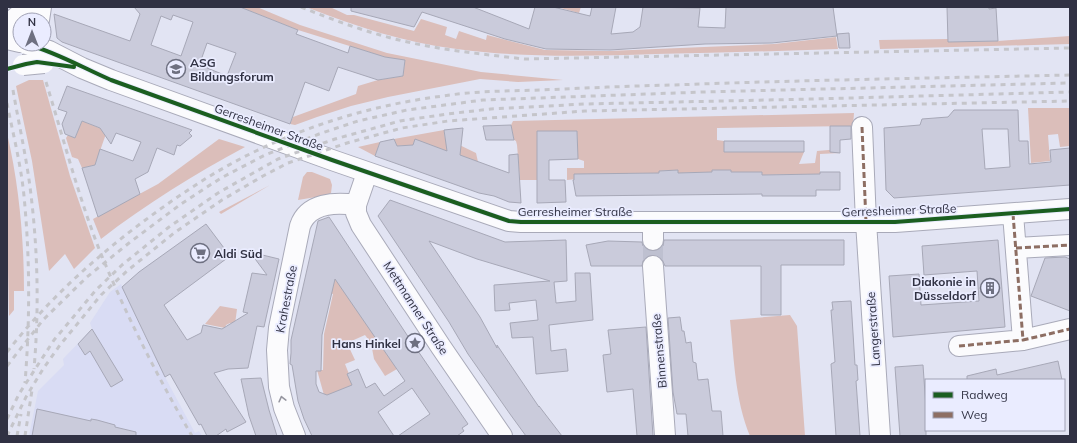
<svg xmlns="http://www.w3.org/2000/svg" width="1077" height="443" font-family="Mulish,sans-serif">
<style>
.built{fill:#d9dcf4}
.green{fill:#dbbeba}
.building{fill:#cacbdb;stroke:#a7a8b7;fill-rule:evenodd}
.lines{fill:none;stroke-linecap:round;stroke-linejoin:round}
.minor-tunnel{stroke:#bec0d0;stroke-width:20;stroke-dasharray:20 10;stroke-linecap:butt}
.minor-casing{stroke:#a9aab9;stroke-width:22}
.minor{stroke:#fbfbfd;stroke-width:20}
.tram{stroke:#c5c5ca;stroke-width:1}
.rail{stroke:#c5c5ca;stroke-width:3;stroke-dasharray:5 5;stroke-linecap:butt}
.minor-bridge-casing{stroke:#a9aab9;stroke-width:22;stroke-linecap:butt}
.minor-bridge{stroke:#fbfbfd;stroke-width:20}
.quiet{stroke:#8d6e63;stroke-width:3;stroke-dasharray:6 3;stroke-linecap:butt}
.cycleway-casing{stroke:#eaecff;stroke-width:6}
.cycleway{stroke:#1b5e20;stroke-width:4}
.oneway{stroke:#9696a0}
.labels{text-anchor:middle;dominant-baseline:central;stroke-width:3.5;stroke-linejoin:round;paint-order:stroke}
.poi-label{font-size:12px;font-weight:bold;fill:#303143;stroke:#eaecff;text-anchor:start}
.street-label{font-size:12px;fill:#303143;stroke:#eaecff}
</style>
<rect width="100%" height="100%" fill="#e2e4f3"/>
<path class="built" d="M121,284L142,330L165,377L195,433L199,431L202,436H29L38,391L64,365L63,359L92,329L90,323L110,292Z"/>
<path class="green" d="M240,7H257L300,25L387,53L481,72L563,80L518,82L480,79L388,97L351,106L317,117L295,125L290,124L293,117L356,94L358,86L378,80L403,76L405,61L385,57L298,30Z
M306,7H330L347,15H354L414,31L421,19L447,27L445,35L456,39L459,31L486,40L487,35L545,50L608,51L774,44L836,37L838,49C777,51 717,53 656,54C590,56 523,58 457,49C405,43 355,26 306,7Z
M557,7H581L579,13Z
M1070,36V44L880,49L879,40L948,39V42L998,41Z
M29,80H43L70,176L95,248L74,269L65,254L49,271L32,161L16,86Z
M1028,108H1070V146L1060,147L1058,134L1048,135L1050,161L1031,163Z
M854,113L853,126L717,128V140L724,141V152H804L799,164L815,163L817,151L840,149V153L820,154V174L762,175L731,172V170L712,172L682,173H678L677,170L659,171V173H628V174L567,180V168H584V161L578,159L577,131H537V160L549,180H520L517,145L516,141L514,140L511,125L513,121Z
M82,121L107,131L95,165L82,168L78,159L72,157L66,138L68,135L75,138Z
M444,130L445,138L476,153L478,162L415,140L413,145L397,146L394,139Z
M7,133C19,185 24,238 24,291H14V310L9,316L7,222Z
M219,139L245,147C195,174 146,204 101,239L93,219L158,184Z
M380,142L375,156L358,147Z
M307,172H312L330,179L332,185L331,193L328,195L298,200L303,177Z
M270,185L221,214L219,212Z
M331,270L397,369L385,376L374,359L371,343L365,335L347,343L355,360L345,364L357,394L353,396L324,395L317,370H323L324,334L333,294L326,292Z
M220,306L237,309L235,324L230,323L226,325L225,328L205,324Z
M790,315L797,326L805,436H750C735,400 734,359 730,320Z"/>
<path class="building" d="M134,7H240L298,30L296,34L348,53L350,46L385,57L405,60L403,76L378,80L338,67L329,91L305,82L290,124L62,42L57,38L54,14L130,41L140,14ZM173,15L193,22L181,56L151,45L161,16L171,20ZM207,43L236,53L227,76L207,68L208,66L200,63Z
M351,7H473L529,29L535,7H553L590,16L592,7H616L611,34L633,32L640,27L643,7L700,8L698,27L725,28L726,7H833L837,36L772,43L705,44L610,50L546,49L505,39L422,12L414,27L351,11Z
M947,7H989V9L996,8L998,41L948,42Z
M849,33L850,48H839L837,34Z
M67,86L192,130L189,133L192,136L180,146L177,145L174,155L157,148L148,172L135,179L140,194L98,217L82,168L95,165L100,149L133,161L141,142L116,133L111,144L100,128L82,121L75,138L65,134L62,124L67,112L58,109Z
M954,110H1018L1019,141H1028L1029,164L1051,162L1050,150L1070,148V185L894,198L886,190L884,128L920,125L922,119L948,117ZM982,129H1008L1010,167L985,169Z
M511,125L514,140H486L483,126Z
M830,126H851V139L840,140V153L830,152Z
M463,128L460,155L509,173V155L518,154L521,203L509,202L494,196L479,193L375,156L380,142L394,139L397,146L413,145L415,139L447,151L444,130Z
M537,131H577L578,159L549,160V180H565L566,202L537,203Z
M724,141H804V152H724Z
M678,170V173L712,172V170H731V172H762V175L820,174V172H840V190H816V196H762V194L576,196L573,180H574V174L659,173V171Z
M390,200L505,242L566,240L567,281L554,282L556,303L576,301L575,273H590L593,320L549,325L551,351L566,349L568,371L536,374L533,337L512,338L510,323L538,320L536,300L509,303L510,310L495,311L494,285L550,281L477,259L429,241L480,317L497,348V345L539,407V406L562,436H526L510,414L468,354L449,322L378,216Z
M329,217L407,335L468,424L462,428L464,431L457,436H398L430,414L412,388L378,412L394,436H312L304,419L298,401L292,365L290,364L291,353V340L318,221ZM335,279L405,381L384,396L375,383L366,388L358,369L347,374L352,385L327,395L319,392L316,384V371H321L322,335Z
M206,224L230,256L164,305L187,340L201,333L203,325L222,329L248,313L243,312L252,273L267,275L250,252L279,259L264,327L257,326L248,368L228,369L214,373L246,422L227,432L226,429L216,436H207L201,424L199,425L170,374L165,377L122,287L139,272Z
M664,240H844V265H781V315H761V266H665L662,259L658,256L653,255L646,257L643,261L642,266H591L586,245L608,241L642,242L643,246L647,250L653,251L658,250L663,246Z
M998,240L1005,327L893,337L889,276L919,274L921,305L979,301L977,271L924,275L922,246Z
M1065,257L1070,259V311L1031,296L1045,258Z
M851,301L855,365H857L858,380L856,381L860,436H836L831,364L835,362L831,310H833L832,302Z
M680,317L682,331H684L686,343L691,342L693,362L696,363L698,380L708,379L712,411H721L723,436H688L686,414H677L673,392L668,318Z
M646,327L653,436H637L633,389L607,392L603,355L611,354L608,330Z
M92,329L123,380L111,387L90,351L85,355L78,344Z
M1058,361L1062,380H967V376L996,369L997,375Z
M923,365L926,408V436H900L895,367Z
M261,378L269,410L277,436H256L249,416L241,379Z
M37,409L91,421V419L97,420L115,425V427L136,432V436H32Z"/>
<g class="lines">
<path class="minor-tunnel" d="M653,240V266"/>
<g class="minor-casing">
<path id="minor" d="M39,20L41,7
M7,39L20,42
M40,48L49,51L82,68L111,80L332,160L509,221L521,222H895L1070,209
M862,127L866,222L880,436
M367,173L356,205V213L361,225L441,347L502,436
M1013,214L1023,340L1070,329
M653,222V240
M1016,248L1070,245
M653,266L665,436
M959,346L1023,340
M295,436L284,408L279,387L277,350L279,328L300,226C308,203 335,202 356,205"/>
</g>
<use href="#minor" class="minor"/>
<path class="tram" d="M7,20L23,7
M7,28L34,7"/>
<path class="rail" d="M301,7C333,20 366,32 399,40C440,50 482,54 524,59L1070,48
M46,82C63,137 78,195 99,249C125,313 157,376 192,436
M13,90C19,125 27,160 31,195C38,253 39,311 34,369
M7,103C13,134 21,165 24,196C30,258 30,320 25,383
M7,352C46,302 93,259 144,221C179,195 216,170 256,151C314,123 379,104 443,96C475,91 508,91 541,90C585,88 629,86 673,85C805,80 938,78 1070,75
M7,366L43,320L87,277L129,243L181,204L221,178L265,155L319,134L358,121L407,110L483,100L703,92L1070,83
M7,419L19,394L54,340L96,290L122,265L169,227L218,193L278,159L335,139L400,121L447,114L491,109L585,104L813,99L1070,92
M7,436L26,397L43,369L60,345L101,295L127,271L174,233L222,200L263,176L288,163L347,143L402,128L448,121L585,111L1070,101
M17,436L21,414
M25,436L32,390"/>
<g class="minor-bridge-casing">
<path id="minor-bridge" d="M7,25L27,8
M26,44L40,48
M23,65L44,63"/>
</g>
<use href="#minor-bridge" class="minor-bridge"/>
<path class="quiet" d="M862,127L866,222
M1013,214L1023,340L1070,329
M1016,248L1070,245
M959,346L1023,340"/>
<g class="cycleway-casing">
<path id="cycleway" d="M26,44C56,52 83,68 111,80L332,160L509,221L521,222H895L1070,209
M7,69L26,64L37,62L74,67"/>
</g>
<use href="#cycleway" class="cycleway"/>
</g>
<defs><path id="oneway-chevron" d="M-2-3.5L2.5 0L-2 3.5" fill="none" stroke-width="1.6" stroke-linecap="round" stroke-linejoin="round"/></defs>
<use class="oneway" href="#oneway-chevron" transform="translate(282 399) rotate(-104)"/>
<defs>
<g id="school-ring" transform="scale(1)"><circle r="9.5" fill="#eaecff" stroke="#6e7081" stroke-width="1.5"/><path d="M0-5L7-2L0 1L-7-2ZM-4 1L0 2.5L4 1V4Q0 6-4 4Z" fill="#6e7081"/></g>
<g id="supermarket-ring" transform="scale(1)"><circle r="9.5" fill="#eaecff" stroke="#6e7081" stroke-width="1.5"/><path d="M-6-5.5h2.5l.6 2H6L4.5 2H-2.5L-4.4-4H-6ZM-1.5 3.2a1.3 1.3 0 1 0 .1 0ZM3 3.2a1.3 1.3 0 1 0 .1 0Z" fill="#6e7081"/></g>
<g id="building-ring" transform="scale(1)"><circle r="9.5" fill="#eaecff" stroke="#6e7081" stroke-width="1.5"/><path d="M-4-6H4V6H1V3H-1V6H-4ZM-2.5-4.3h1.7v1.8h-1.7ZM.8-4.3h1.7v1.8H.8ZM-2.5-1h1.7V.8h-1.7ZM.8-1h1.7V.8H.8Z" fill="#6e7081"/></g>
<g id="sight-ring" transform="scale(1)"><circle r="9.5" fill="#eaecff" stroke="#6e7081" stroke-width="1.5"/><path d="M0-6L1.8-2.2L6-1.7L2.9 1.2L3.7 5.4L0 3.3L-3.7 5.4L-2.9 1.2L-6-1.7L-1.8-2.2Z" fill="#6e7081"/></g>
</defs>
<g fill-rule="evenodd">
<use href="#school-ring" x="176" y="69"/>
<use href="#supermarket-ring" x="200" y="253"/>
<use href="#building-ring" x="990" y="288"/>
<use href="#sight-ring" x="415" y="343"/>
</g>
<g class="labels">
<g class="poi-label">
<text x="190" y="62">ASG<tspan x="190" dy="14">Bildungsforum</tspan></text>
<text x="214" y="253">Aldi Süd</text>
<text x="976" y="281" text-anchor="end">Diakonie in<tspan x="976" dy="14">Düsseldorf</tspan></text>
<text x="401" y="343" text-anchor="end">Hans Hinkel</text>
</g>
<g class="street-label">
<text transform="translate(269 127) rotate(20)">Gerresheimer Straße</text>
<text transform="translate(899 210) rotate(-2)">Gerresheimer Straße</text>
<text x="575" y="211">Gerresheimer Straße</text>
<text transform="translate(286 299) rotate(-79)">Krahestraße</text>
<text transform="translate(416 308) rotate(57)">Mettmanner Straße</text>
<text transform="translate(873 329) rotate(-94)">Langerstraße</text>
<text transform="translate(659 351) rotate(-95)">Binnenstraße</text>
</g>
</g>
<rect width="1077" height="443" fill="none" stroke="#303143" stroke-width="16"/>
<rect x="925" y="379" width="140" height="52" fill="#eaecff" stroke="#a0a1b4"/>
<rect x="933" y="392" width="20" height="6" fill="#1b5e20" stroke="#a0a1b4"/>
<text x="961" y="399" font-size="12" fill="#303143">Radweg</text>
<rect x="933" y="412" width="20" height="6" fill="#8d6e63" stroke="#a0a1b4"/>
<text x="961" y="419" font-size="12" fill="#303143">Weg</text>
<g transform="translate(32 32)"><circle r="19" fill="#eaecff" stroke="#a0a1b4"/>
<path d="M0-3L7 15L0 10L-7 15Z" fill="#6e7081"/>
<text y="-6" font-size="11" font-weight="bold" text-anchor="middle" fill="#303143">N</text>
</g>
</svg>
